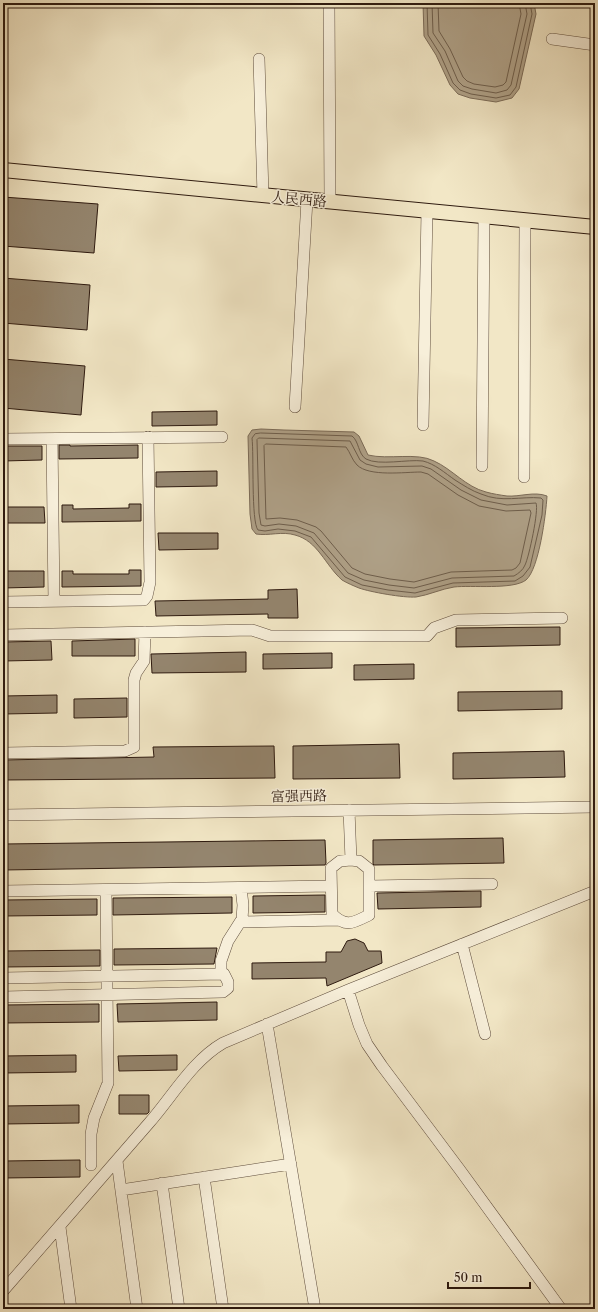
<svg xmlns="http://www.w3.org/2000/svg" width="598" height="1312" font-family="'Libre Caslon Text','Noto Serif SC',serif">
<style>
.water{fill:#afa188;stroke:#7b6b58}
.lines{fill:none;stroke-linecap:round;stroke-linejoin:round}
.shore{stroke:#6e5e4c;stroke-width:1}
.building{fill:#94856e;stroke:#2e1a0f}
.minor-casing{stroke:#5f4d3d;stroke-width:12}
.major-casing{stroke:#2e1a0f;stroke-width:16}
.minor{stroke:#f7efda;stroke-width:11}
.major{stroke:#f2e7c6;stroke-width:14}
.labels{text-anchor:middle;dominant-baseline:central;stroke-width:3;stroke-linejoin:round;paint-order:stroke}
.street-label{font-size:14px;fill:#2e1a0f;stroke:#f7efda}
</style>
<rect width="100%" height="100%" fill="#f2e7c6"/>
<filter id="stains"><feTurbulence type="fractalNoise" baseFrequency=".005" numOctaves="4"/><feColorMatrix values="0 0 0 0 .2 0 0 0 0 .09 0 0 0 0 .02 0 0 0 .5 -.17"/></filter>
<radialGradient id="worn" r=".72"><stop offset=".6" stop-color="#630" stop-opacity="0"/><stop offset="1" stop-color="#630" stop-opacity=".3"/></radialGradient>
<path class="water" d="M423,3H534L536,14L519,89L512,98L496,102L470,98L458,94L450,85L436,55L424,36Z
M261,429L284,430L354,432L359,436L368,455C388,460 417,452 434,461C452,469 466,487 486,492C493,494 500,495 507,496C520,497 534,491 547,496C546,514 539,569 526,580C513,590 471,585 454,587C441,589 429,595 416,597C404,598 370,592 359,588C354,586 347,583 342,580C325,565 318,541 295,535C282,531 269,536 256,534L252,529L250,514L248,436L252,430Z"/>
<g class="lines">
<path class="shore" d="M427,3L428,35L440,54L453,83L460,90L471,94L496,98L510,95L516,87L532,14L530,3
M432,3L433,33L445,51L458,81L463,86L472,89L496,93L507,90L511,85L527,14L525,3
M438,3L439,31L450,49L463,77L467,81L474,84L495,87L503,85L506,82L521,14L519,3
M261,433L352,436C359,441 358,454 366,459C379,466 408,459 423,461C435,464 445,473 455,480C463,485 472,491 481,494C502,503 521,496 541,498L543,500L542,515L530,567L523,576L515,581L453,583L415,593L388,590L362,585L345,577L311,537L295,531L278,529L265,531L258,530C251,522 254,454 252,438L255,434Z
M259,438L350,441L360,460L366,464L378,467L422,466L431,469L461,490L481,500L507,505L536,503C539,510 529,557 525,565C523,570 519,573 514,576L452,578L414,588L389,585L364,580L348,573L314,533L296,526L279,524L265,526L261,525L259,513L257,440Z
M266,444L346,447C350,452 352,460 357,465C369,477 405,472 421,472L428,474L458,495L479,506L506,511L530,510L531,513L520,563L516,568L512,570L451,572L414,582L390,579L365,574L352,568L321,531L316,527L297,520L280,518L266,519L264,446Z"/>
</g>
<path class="building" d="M3,197L98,204L94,253L3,246Z
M3,278L90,285L87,330L3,323Z
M3,359L85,366L81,415L3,408Z
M217,411V425L152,426V412Z
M59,445H70V446L138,445V458L59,459Z
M3,446H42V460L3,461Z
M217,471V486L156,487V472Z
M129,504H141V521L62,522V505H73V509L129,508Z
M3,507H44L45,523H3Z
M158,533H218V549L159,550Z
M129,570H141V586L62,587V571H73V574H129Z
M3,571H44V587L3,588Z
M297,589L298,618H268V614L156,616L155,601L268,599V590Z
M560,627V645L456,647V628Z
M135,639V656H72V641Z
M51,641L52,660L3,661V642Z
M246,652V672L152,673L151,654Z
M332,653V668L263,669V654Z
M414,664V679L354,680V665Z
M562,691V709L458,711V692Z
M57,695V713L3,714V696Z
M127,698V717L74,718V699Z
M399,744L400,778L293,779V746Z
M274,746L275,778L3,780V760L154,757L153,747Z
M564,751L565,777L453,779V753Z
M503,838L504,863L374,865L373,864V840Z
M325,840L326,863L325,865L3,870V844Z
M481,891V907L378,909L377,893Z
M325,895V912L253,913V896Z
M232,897V913L113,915V898Z
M97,899V915L3,916V900Z
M355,939L364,943L368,951H381L382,963L327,986L326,978L252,979V963L326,962V952H341L347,941Z
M217,948L214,964L114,965V949Z
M100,950V966L3,967V951Z
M217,1002V1020L118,1022L117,1004Z
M99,1004V1022L3,1023V1005Z
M76,1055V1072L3,1073V1056Z
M177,1055V1070L119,1071L118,1056Z
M119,1095H149V1112L147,1114H119Z
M79,1105V1123L3,1124V1106Z
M80,1160V1177L3,1178V1161Z"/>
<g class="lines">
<g class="minor-casing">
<path id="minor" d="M329,3L330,202
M552,39L595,45
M259,59L263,195
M295,407L307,200
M423,425L427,211
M3,439L222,437
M52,439L54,601
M482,466L484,217
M524,477L525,221
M3,602L144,600L147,596L150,582L148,437
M3,635L252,630L270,636H427L434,628L456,620L562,618
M3,753L125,751L134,747V680L136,673L144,661L145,632
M349,810L351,860
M3,815L595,807
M351,860L359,861L369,869V915C353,923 346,928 332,914L331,868L340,861Z
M369,886L492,884
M3,891L331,886
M240,922L338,920
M462,944L485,1034
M221,974V961L228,941L242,919L243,905L241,888
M3,978L224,974L228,982V988L223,992L3,997
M348,990L359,1025L367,1044L382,1066L460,1170L561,1309
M267,1024L315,1309
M117,1161L137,1309
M91,1165V1134L94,1118L108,1083L106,890
M204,1177L223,1309
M162,1183L179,1309
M121,1190L291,1164
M60,1227L71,1309
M3,1291C52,1235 101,1179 149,1123C172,1097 192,1061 223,1043L348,990L595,891"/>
</g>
<g class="major-casing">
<path id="major" d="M3,170L595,227"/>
</g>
<use href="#minor" class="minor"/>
<use href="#major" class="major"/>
</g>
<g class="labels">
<g class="street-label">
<text transform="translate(299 199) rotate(5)">人民西路</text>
<text transform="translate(299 796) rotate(-1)">富强西路</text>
</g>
</g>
<rect width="598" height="1312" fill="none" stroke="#f2e7c6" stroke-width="16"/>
<rect x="4" y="4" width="590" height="1304" fill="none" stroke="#2e1a0f" stroke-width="2"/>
<rect x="8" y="8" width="582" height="1296" fill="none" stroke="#2e1a0f"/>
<path d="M448 1282v6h82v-6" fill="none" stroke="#2e1a0f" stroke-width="2"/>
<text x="454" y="1282" font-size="12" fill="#2e1a0f" stroke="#f7efda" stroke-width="3" paint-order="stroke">50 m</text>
<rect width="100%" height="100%" filter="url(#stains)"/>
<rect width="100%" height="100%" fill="url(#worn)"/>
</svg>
